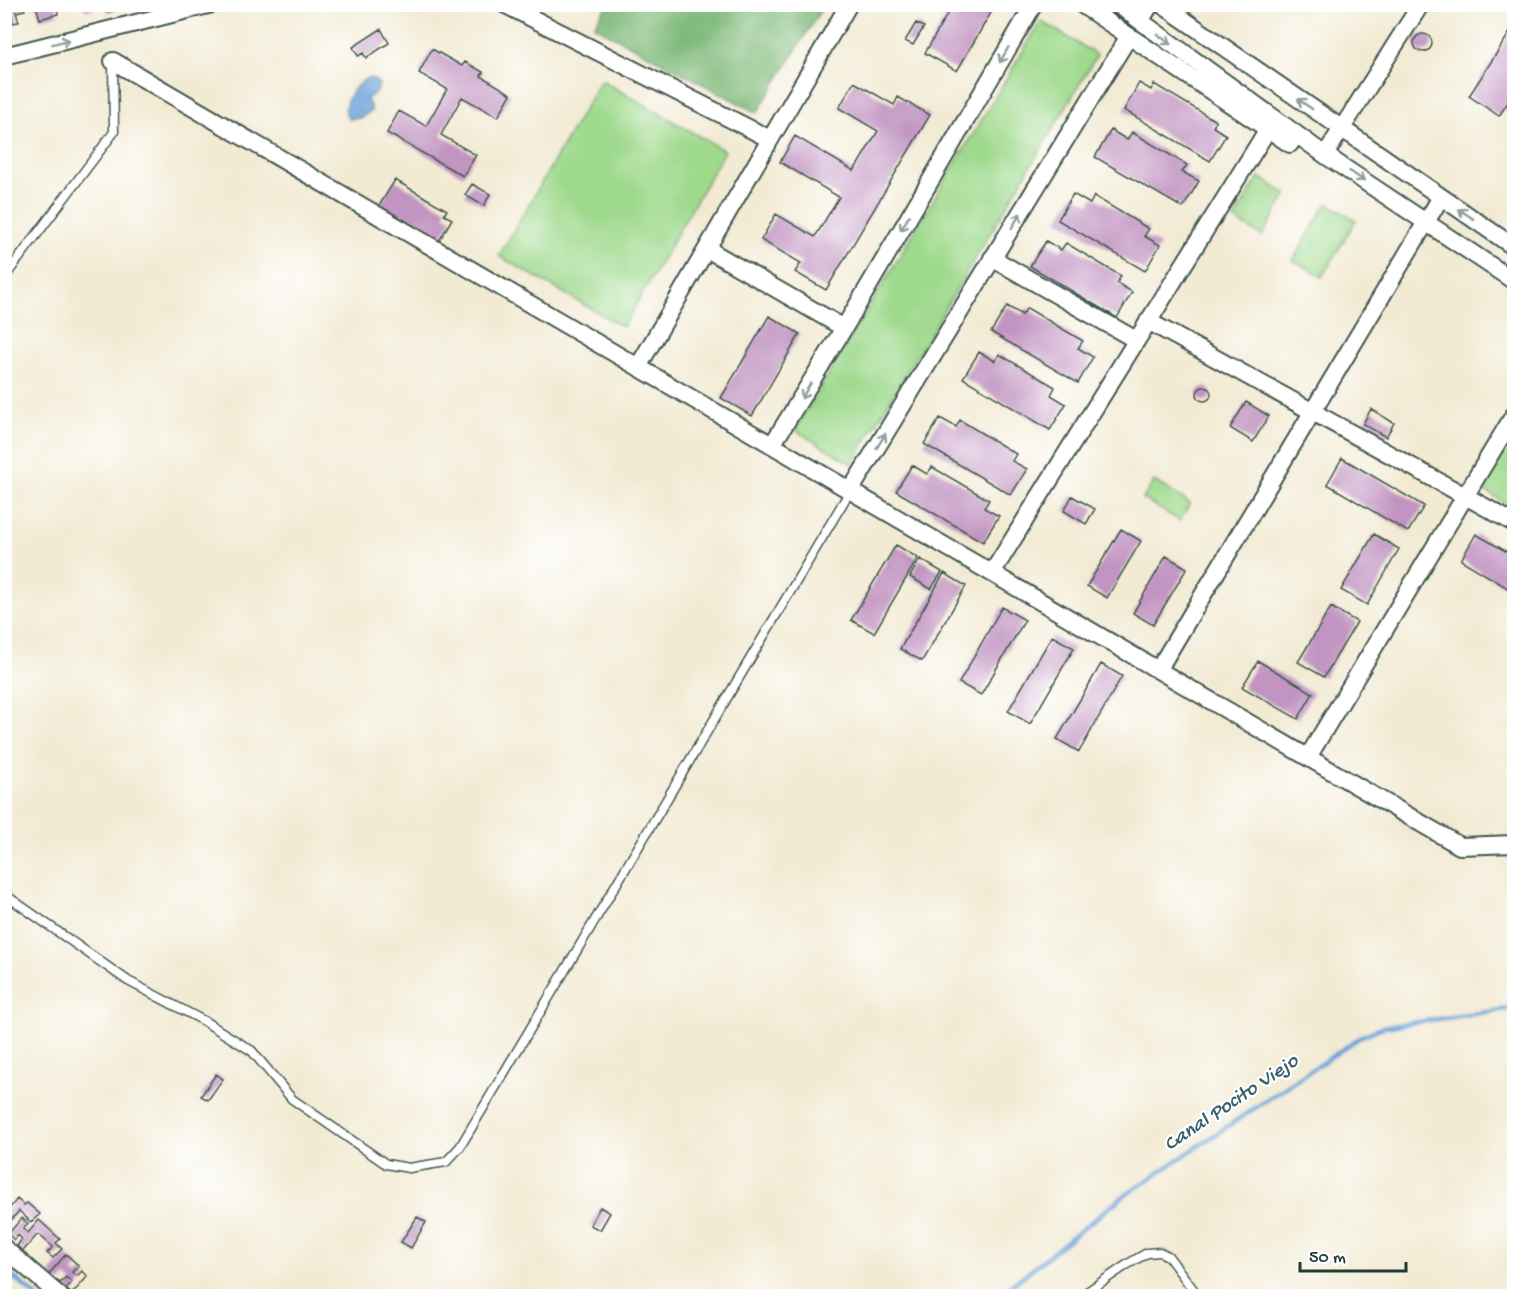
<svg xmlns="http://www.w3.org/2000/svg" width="1519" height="1301" font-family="'Gochi Hand',sans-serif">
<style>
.green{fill:#9ed98c;stroke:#5e8b60;stroke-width:1.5}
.forest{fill:#7eb978;stroke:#4e7b56;stroke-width:1.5}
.water{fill:#69a2d8;stroke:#447086;stroke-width:1.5}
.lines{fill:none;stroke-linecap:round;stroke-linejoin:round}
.stream{stroke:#69a2d8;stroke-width:4.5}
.building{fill:#c194c1}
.lane-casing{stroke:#3f574c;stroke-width:11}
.street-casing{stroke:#3f574c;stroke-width:20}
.lane{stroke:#fff;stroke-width:8}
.street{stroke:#fff;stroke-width:16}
.oneway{stroke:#8f9e9a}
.labels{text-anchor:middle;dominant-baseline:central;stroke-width:4.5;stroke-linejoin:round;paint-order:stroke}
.water-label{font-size:21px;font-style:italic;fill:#39606d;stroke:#fff}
</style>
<rect width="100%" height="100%" fill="#fff"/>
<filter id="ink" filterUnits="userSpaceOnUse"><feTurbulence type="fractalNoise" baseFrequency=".0167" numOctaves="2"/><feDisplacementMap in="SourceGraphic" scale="12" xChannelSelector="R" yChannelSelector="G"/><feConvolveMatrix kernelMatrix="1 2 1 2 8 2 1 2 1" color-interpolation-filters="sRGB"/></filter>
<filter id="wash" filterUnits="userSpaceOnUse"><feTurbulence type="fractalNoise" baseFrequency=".008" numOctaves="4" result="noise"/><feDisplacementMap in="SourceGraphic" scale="24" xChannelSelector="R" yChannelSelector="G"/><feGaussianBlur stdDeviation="1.35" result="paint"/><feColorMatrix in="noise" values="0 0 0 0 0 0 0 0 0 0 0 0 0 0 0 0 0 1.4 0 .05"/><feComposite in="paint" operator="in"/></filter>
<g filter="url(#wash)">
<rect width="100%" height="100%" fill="#f2ead3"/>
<path class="green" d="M1041,21L1097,55L852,464L795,430Z
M601,80L725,151L623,327L499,256Z
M1259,177L1287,194L1262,236L1234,219Z
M1327,203L1356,220L1322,277L1293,260Z
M1514,432V508L1480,488Z
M1154,481L1190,503L1180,521L1143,499Z"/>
<path class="forest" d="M607,5V4L824,5L757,113L594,26Z"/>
<path class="water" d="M368,78L373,79L379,84L377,91L367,99L372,110L361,118L349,119C338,105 355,85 368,78Z"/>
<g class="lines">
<path class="stream" d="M4,1269L36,1296
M998,1296L1121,1198L1362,1036L1383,1027L1514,1008"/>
</g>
<g id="blocks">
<path class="building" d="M9,4H23L25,10L16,12L19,22L13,23Z
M32,4H56L58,14L40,19L36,6L32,7Z
M83,4H97L98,7L85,11Z
M105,4H131L132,6L107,12Z
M953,4H996L957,71L925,53Z
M916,23L924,27L913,45L905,41Z
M1514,26V84L1511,89L1514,93L1499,116L1469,96Z
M381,29L389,43L366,58L363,53L358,56L353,47Z
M1414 43a9 9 0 1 1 18 0a9 9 0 1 1-18 0Z
M432,49L462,66L465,62L483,72L481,76L511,94L498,117L462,97L441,135L476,155L463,176L387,133L399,111L426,126L447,89L419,73Z
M854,82L894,105L898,97L930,115L826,290L795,272L801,263L761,240L776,214L815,237L839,197L780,162L795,136L854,171L878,131L839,108Z
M1139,83L1151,90L1154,84L1216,121L1213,127L1226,135L1210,161L1124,110Z
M1111,130L1127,140L1132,132L1187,165L1182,172L1199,181L1183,208L1095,157Z
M395,180L447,210L444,215L452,219L439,241L379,206Z
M472,184L490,194L484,206L465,195Z
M1073,194L1090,204L1094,196L1149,229L1144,236L1160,245L1145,271L1058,220Z
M1046,241L1061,250L1066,243L1121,276L1117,283L1132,292L1117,318L1030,266Z
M1007,306L1022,315L1027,308L1083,341L1078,348L1093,357L1078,383L991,332Z
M769,316L800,334L752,416L721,398Z
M979,352L995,361L999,354L1055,387L1051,395L1066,404L1050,430L963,378Z
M1197 394a7 7 0 1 1 14 0a7 7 0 1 1-14 0Z
M1246,402L1269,416L1253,442L1230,428Z
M1371,409L1394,423L1386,437L1363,424Z
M940,418L956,427L960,420L1016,454L1012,461L1027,469L1011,495L924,444Z
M1342,458L1424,506L1408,532L1327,484Z
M912,465L927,474L932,467L989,500L984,508L999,516L983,542L896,491Z
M1072,496L1095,509L1086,524L1064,511Z
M1121,529L1141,541L1107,598L1087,586Z
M1374,534L1399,549L1367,605L1341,590Z
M1476,534L1514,556V592L1461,560Z
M896,545L918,558L874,633L851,620Z
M1166,556L1187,568L1153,625L1133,613Z
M920,559L942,572L931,589L910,577Z
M944,573L966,586L922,661L900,649Z
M1002,607L1025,620L981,695L959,683Z
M1331,607L1357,622L1324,677L1298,662Z
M1052,636L1074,648L1030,724L1008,711Z
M1258,661L1313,693L1298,719L1242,687Z
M1101,664L1122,676L1079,752L1057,739Z
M216,1074L223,1079L208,1100L201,1096Z
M17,1199L24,1205L27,1203L40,1214L31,1222L19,1211L4,1228V1212L6,1213Z
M600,1207L610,1213L600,1230L590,1225Z
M417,1217L426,1222L411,1248L401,1242Z
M22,1218L28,1224L23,1229L28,1233L39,1220L60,1239L56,1243L62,1249L53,1258L47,1253L53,1247L38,1234L23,1251L17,1246L22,1239L18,1235L14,1240L8,1234Z
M66,1254L79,1266L72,1272L77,1276L82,1271L88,1276L72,1294L66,1289L72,1282L66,1277L60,1283L49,1274Z"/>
</g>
</g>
<g filter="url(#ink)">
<use href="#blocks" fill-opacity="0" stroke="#3f574c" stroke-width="1.5"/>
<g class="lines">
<g class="lane-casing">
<path id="lane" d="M4,278L114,132L113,61
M4,894L128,981L204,1021L252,1051L292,1099L386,1164L409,1168L446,1162L460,1147L850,491
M1081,1296L1128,1264L1147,1253L1160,1252L1168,1256L1198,1296"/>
</g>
<g class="street-casing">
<path id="street" d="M504,4L770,139
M1081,4L1290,144L1296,134
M1117,4L1325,155L1514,281
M1161,4L1514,247
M1140,21L1151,4
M4,56L212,4
M113,61L1460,846L1514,844
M1325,155L1421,4
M707,249L844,328
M992,258L1136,340
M1148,321L1514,523
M638,367L849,4
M772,445L844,328L1034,4
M850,491L1129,36
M992,573L1268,129
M1158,670L1441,197
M1308,757L1514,415
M4,1248L60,1296"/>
</g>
<use href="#lane" class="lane"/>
<use href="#street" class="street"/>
</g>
<defs><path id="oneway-shaft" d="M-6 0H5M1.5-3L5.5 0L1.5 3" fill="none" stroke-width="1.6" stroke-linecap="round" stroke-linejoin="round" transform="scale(1.5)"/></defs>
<g class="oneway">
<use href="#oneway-shaft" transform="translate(1164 39) rotate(36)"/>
<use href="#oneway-shaft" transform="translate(61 42) rotate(-14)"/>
<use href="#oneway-shaft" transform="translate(1004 55) rotate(120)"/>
<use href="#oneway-shaft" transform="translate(1305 104) rotate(-145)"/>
<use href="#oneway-shaft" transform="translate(1357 176) rotate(34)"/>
<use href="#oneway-shaft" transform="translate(1466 214) rotate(-146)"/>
<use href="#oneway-shaft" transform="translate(1016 221) rotate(-59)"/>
<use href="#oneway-shaft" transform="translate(905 223) rotate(120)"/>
<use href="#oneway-shaft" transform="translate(806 391) rotate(121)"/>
<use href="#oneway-shaft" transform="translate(881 441) rotate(-59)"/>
</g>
</g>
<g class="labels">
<g class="water-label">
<text transform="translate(1232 1104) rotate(-34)">Canal Pocito Viejo</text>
</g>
</g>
<rect width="1519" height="1301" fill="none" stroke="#fff" stroke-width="24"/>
<path d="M1300 1262v9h106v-9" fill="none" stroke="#1f3d34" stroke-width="3"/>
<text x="1309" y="1262" font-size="18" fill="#1f3d34" stroke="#ffffff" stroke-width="4.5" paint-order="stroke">50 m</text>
</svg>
